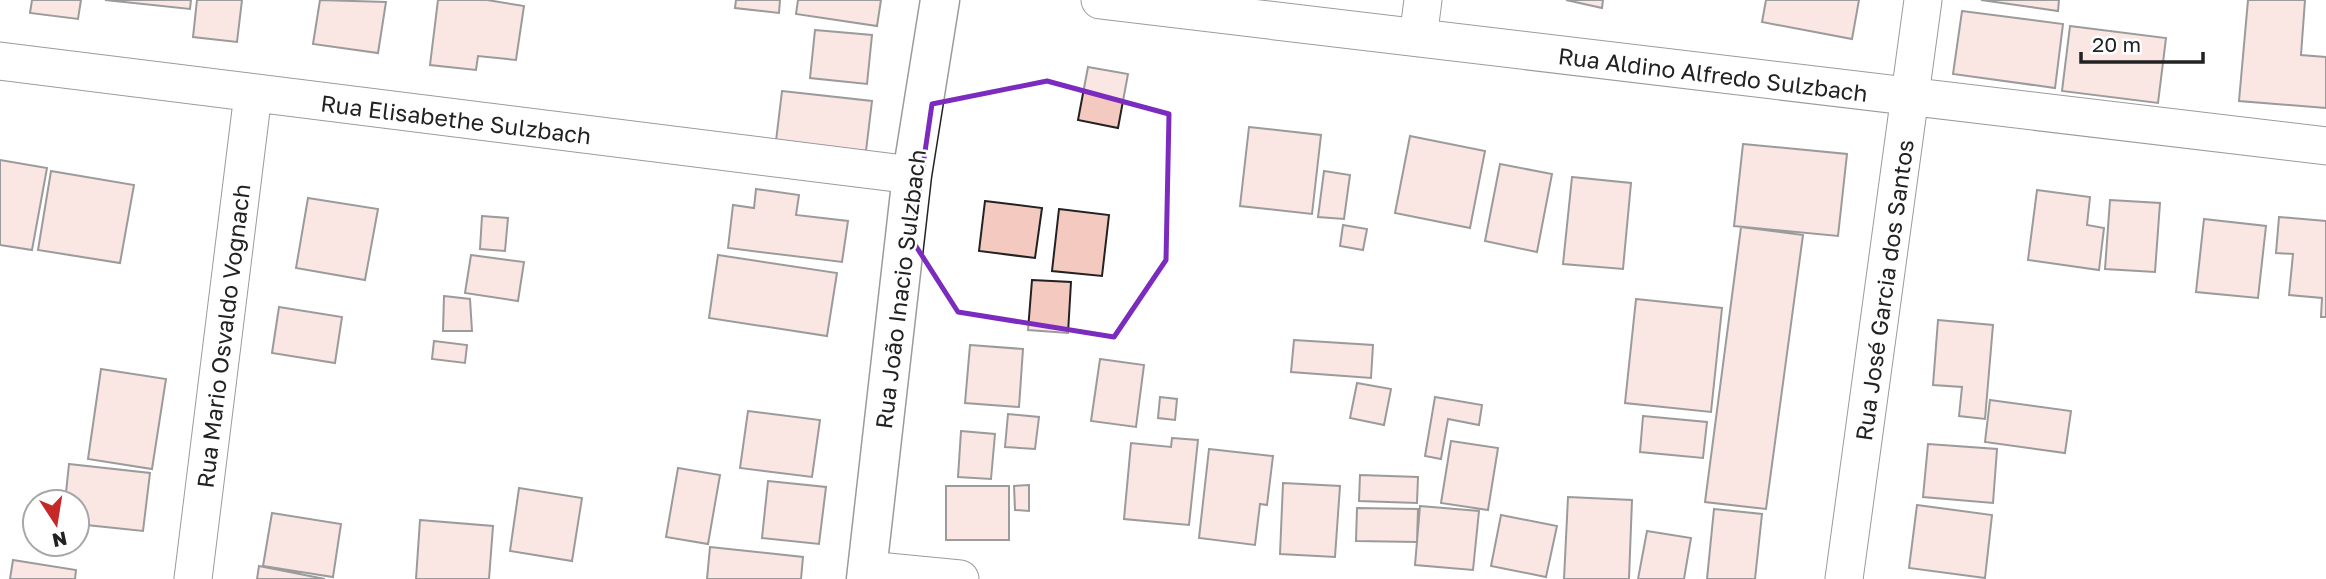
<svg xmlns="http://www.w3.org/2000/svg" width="2326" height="579" font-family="'Golos Text',sans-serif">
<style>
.building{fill:#f3c9c0;stroke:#222;stroke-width:2}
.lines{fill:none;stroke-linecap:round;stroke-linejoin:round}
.street-casing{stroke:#222;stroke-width:39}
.secondary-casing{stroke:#222;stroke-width:41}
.street{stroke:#fff;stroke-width:37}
.secondary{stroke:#fff;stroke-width:38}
.marked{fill:none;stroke:#7b2cbf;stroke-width:5;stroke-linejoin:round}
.labels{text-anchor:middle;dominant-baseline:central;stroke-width:5;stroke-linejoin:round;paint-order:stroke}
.street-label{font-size:23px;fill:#222;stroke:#fff}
</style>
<rect width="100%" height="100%" fill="#fff"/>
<path class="building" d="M32,0H81L78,19L30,13Z
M105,0H191L190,9Z
M197,0H242L237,42L193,37Z
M320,0L386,2L378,53L313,44Z
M438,0H487L524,6L516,60L478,56L476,70L430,65Z
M736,0H780L779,13L735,8Z
M798,0H881L877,26L796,14Z
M1566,0H1603L1602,8Z
M1766,0H1859L1852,39L1762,22Z
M1981,0H2059L2058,11Z
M2248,0H2305L2301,55L2326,57V108L2239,101Z
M1962,11L2063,24L2055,88L1953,74Z
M2070,26L2166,38L2158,103L2062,91Z
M815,30L872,35L867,84L810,78Z
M1088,67L1128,74L1118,128L1078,120Z
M782,91L872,101L866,151L776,141Z
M1249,127L1321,135L1312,214L1240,206Z
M1410,136L1485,151L1470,228L1395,213Z
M1743,144L1847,154L1838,236L1734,226Z
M0,160L47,168L32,250L0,245Z
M1500,164L1552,174L1537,252L1485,241Z
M51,171L134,185L120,263L38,250Z
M1324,171L1350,175L1344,219L1318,217Z
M1572,177L1631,183L1623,269L1563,264Z
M756,189L799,195L796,215L848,221L842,262L728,248L733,205L754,208Z
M2037,190L2090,197L2087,225L2104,228L2099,270L2028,260Z
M308,198L378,209L365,280L296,268Z
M2110,200L2160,203L2155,272L2105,269Z
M985,201L1042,208L1035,258L979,251Z
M1059,209L1109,215L1102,276L1052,271Z
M482,216L508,218L505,251L480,249Z
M2279,217L2326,221V317H2321L2322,298L2289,295L2293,254L2276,253Z
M2204,219L2266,226L2258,298L2196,292Z
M1343,225L1367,229L1363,250L1340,246Z
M1741,227L1803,235L1766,509L1705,502Z
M471,255L524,262L518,301L465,293Z
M718,255L837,273L827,336L709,318Z
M1032,280L1071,282L1068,333L1028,330Z
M444,296L470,299L472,331H443Z
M1636,299L1722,308L1711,412L1625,403Z
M279,307L342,317L335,363L272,353Z
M1938,320L1993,325L1985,419L1959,416L1962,387L1933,385Z
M1294,340L1373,345L1371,378L1291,372Z
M434,341L467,345L465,363L432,359Z
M970,345L1023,349L1019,407L965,403Z
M1100,359L1144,365L1136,427L1091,421Z
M101,369L166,379L152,469L88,459Z
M1357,383L1391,389L1384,425L1350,418Z
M1160,397L1177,399L1175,420L1158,418Z
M1435,397L1482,405L1479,425L1448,419L1441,459L1425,456Z
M1990,400L2071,411L2065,453L1985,442Z
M748,411L820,420L812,477L740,468Z
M1008,414L1039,417L1035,449L1005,447Z
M1643,416L1707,422L1703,458L1640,452Z
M961,431L995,434L991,479L958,477Z
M1172,438L1198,440L1189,525L1124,519L1131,443L1171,447Z
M1451,441L1498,448L1488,510L1441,503Z
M1928,444L1997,449L1993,503L1923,497Z
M1209,449L1273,456L1267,505L1260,504L1255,545L1199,538Z
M69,464L150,473L143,531L77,524V502H65Z
M678,468L720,475L708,544L666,537Z
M1360,475L1418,477L1417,503L1359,501Z
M768,481L826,487L819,544L762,538Z
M1283,483L1340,486L1335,557L1280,554Z
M1029,485V511L1015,510L1014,486Z
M946,486H1009V540H946Z
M519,488L582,498L572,561L510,551Z
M1568,497L1632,500L1629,579H1564Z
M1917,505L1992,515L1985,578L1909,568Z
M1420,506L1479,511L1473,570L1415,565Z
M1357,508L1418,509L1417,542L1356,541Z
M1714,509L1762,514L1755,579H1707Z
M272,513L341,524L333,577L263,566Z
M1501,515L1557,526L1546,577L1491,566Z
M420,520L493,526L489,579H416Z
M1647,531L1691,538L1684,579H1638Z
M710,547L803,557L801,579H707Z
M13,560L76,570L75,579H10Z
M259,566L325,579H257Z"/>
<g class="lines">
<g class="street-casing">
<path id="street" d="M1100,0L2326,146
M1418,38L1423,0
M0,61L912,175
M867,570L960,579
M193,579L253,94
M1844,579L1923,0"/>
</g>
<g class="secondary-casing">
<path id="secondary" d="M866,579L912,175L940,0"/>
</g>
<use href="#street" class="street"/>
<use href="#secondary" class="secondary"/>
</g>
<path d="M0 0H2326V579H0ZM1047,81L1169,114L1166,260L1114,337L958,312L912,240L932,104Z" fill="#fff" fill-opacity=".55" fill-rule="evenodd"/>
<path class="marked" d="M1047,81L1169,114L1166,260L1114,337L958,312L912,240L932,104Z"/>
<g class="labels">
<g class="street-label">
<text transform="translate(1713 74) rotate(7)">Rua Aldino Alfredo Sulzbach</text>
<text transform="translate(456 119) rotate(7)">Rua Elisabethe Sulzbach</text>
<text transform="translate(900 289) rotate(-83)">Rua João Inacio Sulzbach</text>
<text transform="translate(1884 290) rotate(-82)">Rua José Garcia dos Santos</text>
<text transform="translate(223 336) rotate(-83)">Rua Mario Osvaldo Vognach</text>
</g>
</g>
<g transform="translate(56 523) rotate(168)"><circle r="33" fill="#ffffff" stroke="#a7a7a7" stroke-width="2"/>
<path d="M0-5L12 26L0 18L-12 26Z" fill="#c62828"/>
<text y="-10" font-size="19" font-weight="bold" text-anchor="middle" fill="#222222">N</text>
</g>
<path d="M2081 52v10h122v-10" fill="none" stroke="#222222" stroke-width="3.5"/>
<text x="2092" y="52" font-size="21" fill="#222222" stroke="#ffffff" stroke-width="5" paint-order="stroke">20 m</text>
</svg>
